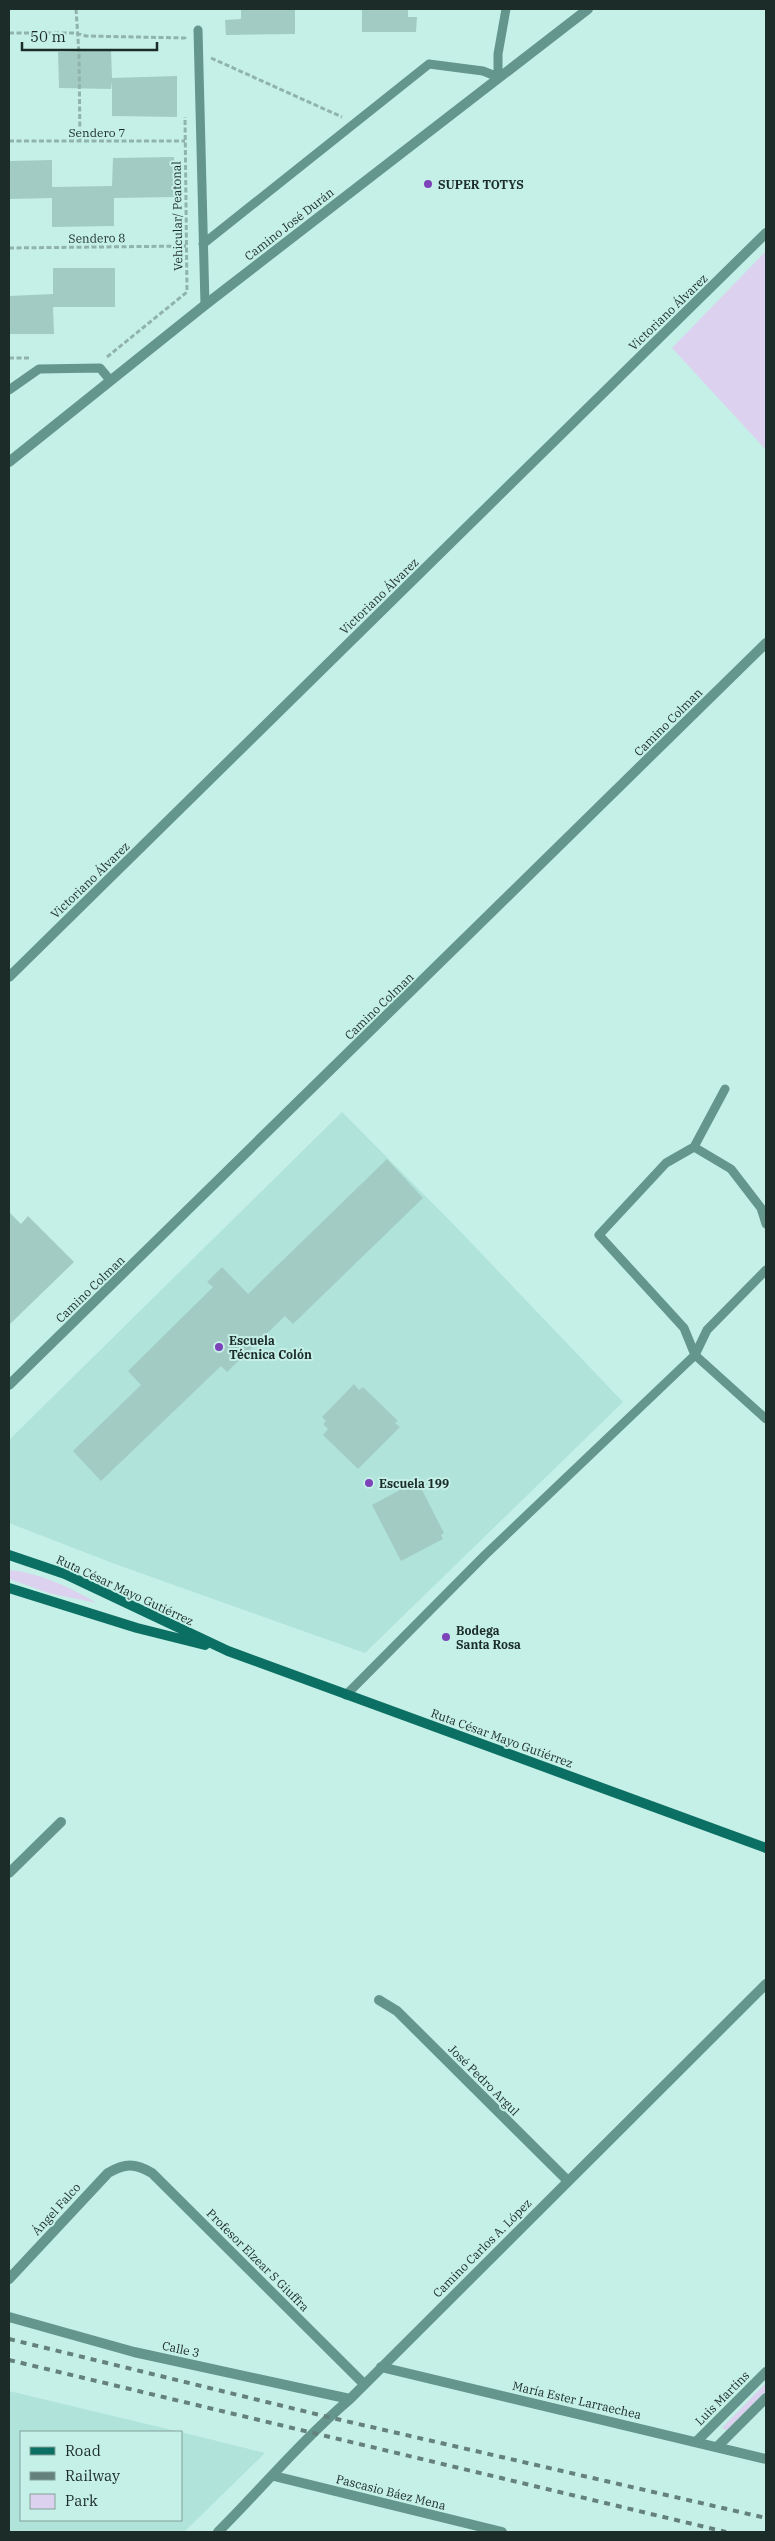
<svg xmlns="http://www.w3.org/2000/svg" width="775" height="2541" font-family="'IBM Plex Serif',serif">
<style>
.built{fill:#b0e3d9}
.green{fill:#dcd1ee}
.building{fill:#a2ccc3}
.lines{fill:none;stroke-linecap:round;stroke-linejoin:round}
.path{stroke:#90b3ac;stroke-width:3;stroke-dasharray:5 2.5;stroke-linecap:butt}
.service{stroke:#64968d;stroke-width:9}
.minor{stroke:#64968d;stroke-width:10}
.tertiary{stroke:#64968d;stroke-width:10}
.secondary{stroke:#0c6f63;stroke-width:10}
.rail{stroke:#65817b;stroke-width:4;stroke-dasharray:6 6;stroke-linecap:butt}
.poi-dot{fill:#7d43b9;stroke:#c5f0e7;stroke-width:2}
.labels{text-anchor:middle;dominant-baseline:central;stroke-width:4;stroke-linejoin:round;paint-order:stroke}
.street-label{font-size:12px;fill:#1c2c29;stroke:#c5f0e7}
.poi-label{font-size:12px;font-weight:bold;fill:#1c2c29;stroke:#c5f0e7;text-anchor:start}
</style>
<rect width="100%" height="100%" fill="#c5f0e7"/>
<path class="built" d="M342,1112L458,1229L623,1402L365,1653L115,1564L9,1523V1440Z
M9,2391L180,2432H21V2520H181V2432L265,2453L184,2532H9Z"/>
<path class="green" d="M766,251V450L672,348Z
M9,1570C41,1573 69,1587 97,1603L52,1594L9,1579Z
M766,2383V2391L727,2430L722,2428Z"/>
<path class="building" d="M241,9H295V34L226,35L225,20L241,19Z
M362,9H408V17H417L416,32H362Z
M111,50L112,78L177,76V117L112,116V82L111,89L59,88L58,52Z
M174,157L175,197L114,198V226L52,227V198L9,199V161L52,160V187L112,186L113,158Z
M53,268H115V307H53L54,334H9V296L53,294Z
M387,1159L423,1198L293,1324L285,1316L227,1372L221,1366L101,1481L73,1451L141,1385L128,1371L213,1287L207,1282L222,1267L248,1294Z
M9,1212L21,1224L28,1216L74,1262L9,1325Z
M354,1384L359,1390L363,1387L398,1421L395,1423L400,1427L358,1469L323,1435L328,1429L323,1424L326,1421L322,1417Z
M413,1483L416,1488L420,1486L444,1533L441,1535L443,1539L401,1561L372,1505Z"/>
<g class="lines">
<path class="path" d="M76,9L79,54L80,140
M9,33H77L86,36L185,38V41
M211,58L342,117
M9,141H185
M9,248L186,246
M107,357L187,292L185,117
M9,358H31"/>
<path class="service" d="M198,30L205,305
M203,244L429,64L483,71L498,77V54L506,9
M9,390L39,369L100,368L110,380
M725,1089L694,1147L731,1169L761,1208L766,1224
M694,1147L666,1163L599,1235L684,1328L695,1355L766,1419
M346,1695L485,1555L695,1355L707,1330L766,1270"/>
<path class="minor" d="M9,462L205,305L588,9
M9,977L766,233
M9,1873L61,1822
M379,2000L397,2011L568,2181
M9,2279L108,2173C125,2163 135,2163 152,2173L364,2384
M9,2317L134,2352L350,2399
M381,2367L766,2459
M696,2442L766,2372
M718,2446L766,2398
M274,2476L502,2532
M218,2532C262,2488 302,2440 350,2399L766,1984"/>
<path class="tertiary" d="M9,1385L766,643"/>
<path class="secondary" d="M9,1555L65,1574L228,1651L766,1848
M9,1588L137,1628L205,1645"/>
<path class="rail" d="M9,2339L328,2417L766,2518
M9,2360L726,2532"/>
</g>
<g class="poi-dot">
<circle cx="428" cy="184" r="5"/>
<circle cx="219" cy="1347" r="5"/>
<circle cx="369" cy="1483" r="5"/>
<circle cx="446" cy="1637" r="5"/>
</g>
<g class="labels">
<g class="street-label">
<text x="97" y="132">Sendero 7</text>
<text transform="translate(177 216) rotate(-91)">Vehicular/ Peatonal</text>
<text transform="translate(289 224) rotate(-38)">Camino José Durán</text>
<text transform="translate(97 238) rotate(-1)">Sendero 8</text>
<text transform="translate(668 312) rotate(-44)">Victoriano Álvarez</text>
<text transform="translate(379 596) rotate(-44)">Victoriano Álvarez</text>
<text transform="translate(668 722) rotate(-45)">Camino Colman</text>
<text transform="translate(90 880) rotate(-44)">Victoriano Álvarez</text>
<text transform="translate(379 1006) rotate(-44)">Camino Colman</text>
<text transform="translate(90 1289) rotate(-44)">Camino Colman</text>
<text transform="translate(125 1590) rotate(25)">Ruta César Mayo Gutiérrez</text>
<text transform="translate(502 1738) rotate(20)">Ruta César Mayo Gutiérrez</text>
<text transform="translate(484 2080) rotate(45)">José Pedro Argul</text>
<text transform="translate(56 2209) rotate(-48)">Ángel Falco</text>
<text transform="translate(482 2248) rotate(-45)">Camino Carlos A. López</text>
<text transform="translate(258 2260) rotate(45)">Profesor Elzear S Giuffra</text>
<text transform="translate(181 2349) rotate(12)">Calle 3</text>
<text transform="translate(722 2398) rotate(-45)">Luis Martins</text>
<text transform="translate(577 2400) rotate(13)">María Ester Larraechea</text>
<text transform="translate(391 2492) rotate(14)">Pascasio Báez Mena</text>
</g>
<g class="poi-label">
<text x="438" y="184">SUPER TOTYS</text>
<text x="229" y="1340">Escuela<tspan x="229" dy="14">Técnica Colón</tspan></text>
<text x="379" y="1483">Escuela 199</text>
<text x="456" y="1630">Bodega<tspan x="456" dy="14">Santa Rosa</tspan></text>
</g>
</g>
<rect width="775" height="2541" fill="none" stroke="#1c2c29" stroke-width="20"/>
<rect x="20" y="2431" width="162" height="90" fill="#c5f0e7" stroke="#81a29b"/>
<rect x="30" y="2447" width="25" height="8" fill="#0c6f63" stroke="#81a29b"/>
<text x="65" y="2456" font-size="15" fill="#1c2c29">Road</text>
<rect x="30" y="2472" width="25" height="8" fill="#65817b" stroke="#81a29b"/>
<text x="65" y="2481" font-size="15" fill="#1c2c29">Railway</text>
<rect x="30" y="2494" width="25" height="15" fill="#dcd1ee" stroke="#81a29b"/>
<text x="65" y="2506" font-size="15" fill="#1c2c29">Park</text>
<path d="M22 42v8h135v-8" fill="none" stroke="#1c2c29" stroke-width="2.5"/>
<text x="30" y="42" font-size="15" fill="#1c2c29" stroke="#c5f0e7" stroke-width="4" paint-order="stroke">50 m</text>
</svg>
